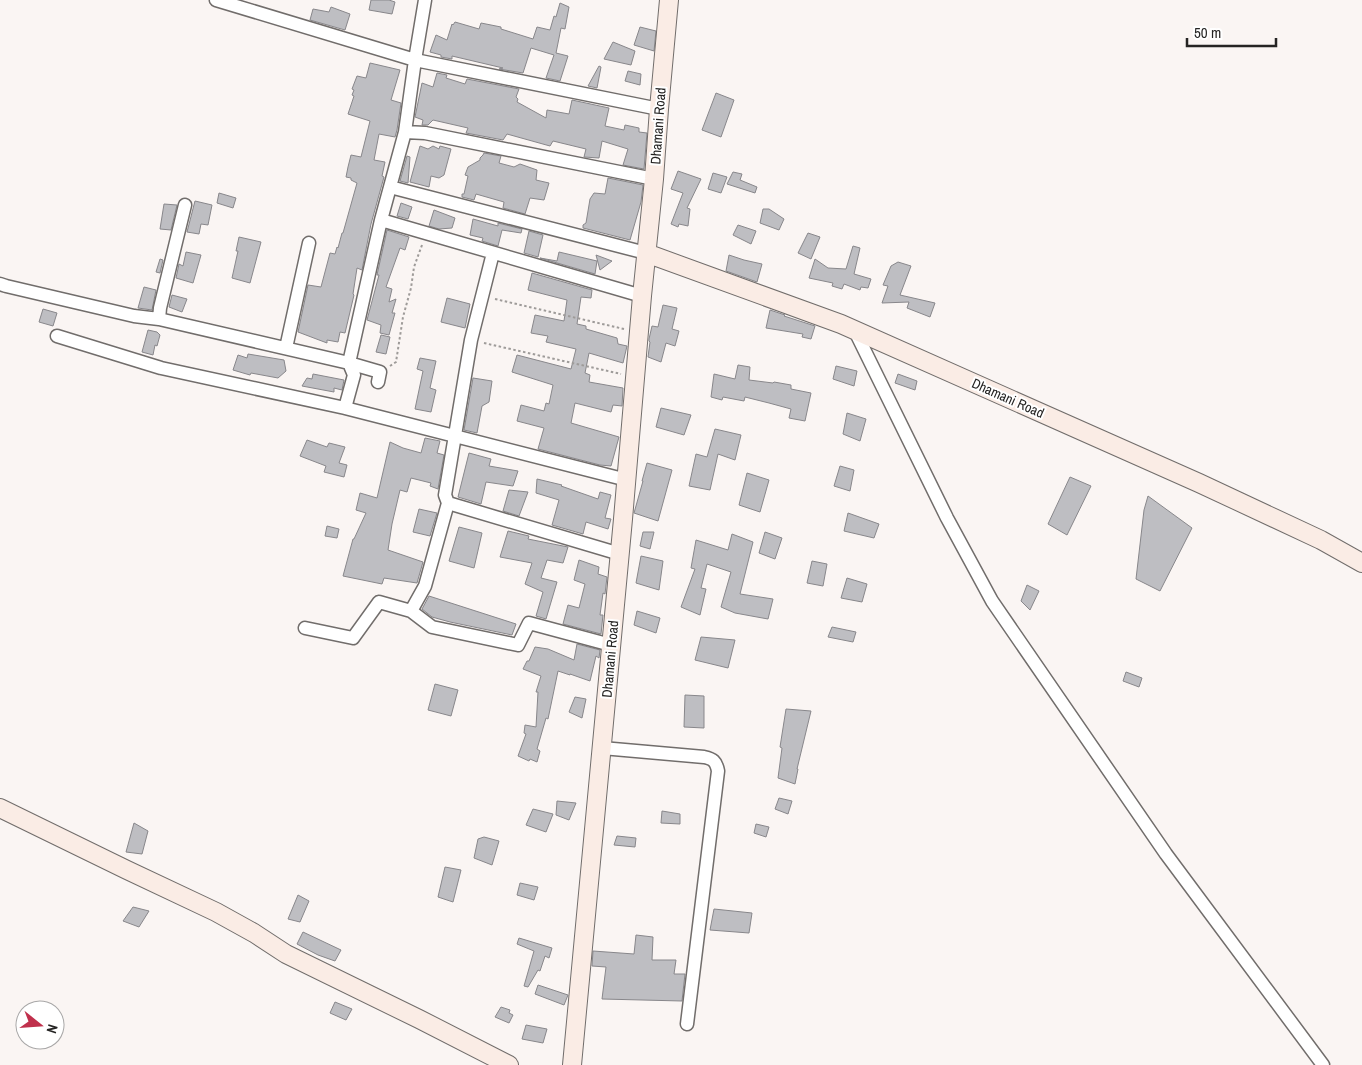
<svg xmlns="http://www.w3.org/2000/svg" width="1362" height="1065" font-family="'Archivo Narrow',sans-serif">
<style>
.building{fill:#bebec2;stroke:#88878b}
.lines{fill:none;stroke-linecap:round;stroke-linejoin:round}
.minor-casing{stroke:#716d6b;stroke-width:15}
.secondary-casing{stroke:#716d6b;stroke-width:20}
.path{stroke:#9e9b99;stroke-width:2;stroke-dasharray:2.5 2.5;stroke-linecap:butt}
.minor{stroke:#fff;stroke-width:12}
.secondary{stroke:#faece5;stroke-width:18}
.labels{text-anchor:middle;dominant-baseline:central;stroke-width:4;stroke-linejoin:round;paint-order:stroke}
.street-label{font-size:14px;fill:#252423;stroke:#fff}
</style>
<rect width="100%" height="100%" fill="#faf5f3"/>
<path class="building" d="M371,0H389L395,2L392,14L369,10Z
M560,3L569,7L565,29L561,28L556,53L568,56L560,81L546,78L554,55L531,48L523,73L499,69L503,68L452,56V59L441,57V55L430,52L436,35L447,40L452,24L453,25L455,22L479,29L481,23L501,27V29L533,39L537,27L550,30L554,16L556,17Z
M331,7L350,14L345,30L310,20L313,9L329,12Z
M640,27L656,31L654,51L634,45Z
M613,42L635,51L631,65L604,59Z
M370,63L400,70L391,100L401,103L397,130L395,137L379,134L374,160L385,162L382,176L384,177L371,224L362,270L357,268L353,294L354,295L345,333L340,332L338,342L327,340V343L298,332L308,285L321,287L330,253L335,254L337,247L338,248L342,233H343L357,183L351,180V178L346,177L348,167L351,155L361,157L370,121L348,114L354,96L352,95L354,90L352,89L357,76L366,78Z
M599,66L601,67L597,88L588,86Z
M628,71L641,74L640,85L625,81Z
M437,73L447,75L446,78L465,84L467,79L519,89L516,97L518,99L517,102L546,118L547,110L569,114L572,100L609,108L605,126L624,130L625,125L639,128V132L647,133L644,169L623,165L628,149L602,141L599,158L584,157L586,149L553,141L550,146L507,134L503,140L466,133L468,128L433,120L428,125H422L423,120L415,117L422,83L433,87Z
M716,93L734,100L721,137L702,130Z
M420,146L428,149L433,146L439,149L440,146L451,149L444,175L439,178L431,176L429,187L410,182Z
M484,153L501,156L499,163L514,167L520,164L537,170L536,180L549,183L544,200L530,198L525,214L503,208L504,202L476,194L474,200L462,197V194H464L468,176L465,175L468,167L480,160V158L483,155Z
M407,156L410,157L408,183L400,181Z
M678,171L701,179L687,208L690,209L688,226L679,224L678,227L671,224L683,193L671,189Z
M733,172L742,174L740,180L757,187L755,193L727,184Z
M713,173L727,177L721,193L708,189Z
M608,178L643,185L641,202L630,240L583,228V225L586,223L590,199L594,193L605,194Z
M219,193L236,198L233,208L217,203Z
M195,201L212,205L208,225L201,224L199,234L187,232Z
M401,203L412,207L408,219L397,216Z
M164,204L177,205L171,230L160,229Z
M763,209H769L784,219L779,230L760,223Z
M434,210L455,218L452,228L439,229L429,226Z
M473,219L498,226V223L522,229L521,233L502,230L498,246L482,241L483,238L470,235Z
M738,225L756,231L751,244L733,235Z
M387,230L409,237L405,250L400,248L386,287L392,289L389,302L396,299L392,313H395L389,335L380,333L381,325L367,320L379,275H377Z
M529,231L543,235L538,257L524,253Z
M808,233L820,237L811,259L798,253Z
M239,237L261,242L250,283L232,278L238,251H236Z
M853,246L860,248L854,274L871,279L868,288L861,287L860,290L844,284L842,289L832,286L833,283L809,278L815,259L828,268L846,269Z
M186,252L201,255L193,283L176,278L179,264L183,266Z
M559,252L597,261L595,274L540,258L557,261Z
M596,255L612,261L600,270Z
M729,255L744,260L762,264L757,282L726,271Z
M160,259L163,260L160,273L156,272Z
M898,262L911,266L900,295L935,303L930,317L907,308L909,302L882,303L888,286L883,285L891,266Z
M532,273L592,290L591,298L581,297L577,324L586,326V329L617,338L618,344L627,346L623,363L589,353L585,373L590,375L589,382L623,388L622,406L613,405L611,412L575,403L571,423L619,437L611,466L600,465L538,449L544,428L517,421L521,405L544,411L546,403L549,404L553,385L512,372L517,355L571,369L576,349L546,342L548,336L531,333L535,315L564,321L567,300L528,290Z
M144,287L156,290L152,310L138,308Z
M172,295L187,299L182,312L169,307Z
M447,298L470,304L465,328L441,322Z
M663,305L677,308L672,329L679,331L675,346L666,343L661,362L648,357L650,342L649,341V339L652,326L658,327Z
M43,309L57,313L53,326L39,322Z
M770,310L785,315L784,316L815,326L811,339L802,337L803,334L766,328Z
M148,330L157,332L160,335L157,346L155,345L153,355L142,352Z
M381,335L390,337L386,354L376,352Z
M248,354L284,360L286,371L278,378L251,373L250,375L233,370L238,355L247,358Z
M420,358L436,361L430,388L436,390L431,412L415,409L423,371L417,369Z
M738,365L750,367L749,380L773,383L774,382L791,385V389L811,393L805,421L789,418L791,409L769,403L745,397L744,401L723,397L722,400L711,397L714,374L735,379Z
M836,366L857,371L854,386L833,379Z
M313,374L344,380L342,390L334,388V392L302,386L307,378L312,379Z
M898,374L917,381L915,390L895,383Z
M473,378L492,381L489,402L482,406L477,433L464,430Z
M661,408L691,415L684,435L656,427Z
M847,413L866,419L860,441L843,434Z
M715,429L741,435L735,460L718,454L710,490L689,486L696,454L707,457Z
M425,438L440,441L437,453L444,455L438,489L430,486L431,483L411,478L407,492L400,490L392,524L388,550L423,562L417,583L384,578L382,584L343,576L353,539H354L366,513L356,510L360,493L377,498L390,442L403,448L421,453Z
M307,440L327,447L329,443L345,447L339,463L347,465L344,477L324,472L326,466L300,456Z
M469,453L491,459L489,466L518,471L513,486L486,482L481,504L458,497Z
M647,463L672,470L658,521L634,513L643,481H642Z
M840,466L854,470L850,491L834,486Z
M747,473L769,480L760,512L739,505Z
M1070,477L1091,486L1067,535L1048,524Z
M537,479L562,485L561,486L598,499L600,492L611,495L605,518L611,519L608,529L586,522L583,534L552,525L559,500L536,493Z
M509,490L528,492L519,516L503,511Z
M1148,496L1192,528L1160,591L1136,579L1144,510Z
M419,509L437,513L430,536L413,532Z
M848,513L879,524L874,538L844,531Z
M327,526L339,529L337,538L325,536Z
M459,527L482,533L474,568L449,561Z
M508,531L529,536L528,539L568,547L563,563L547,560L541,578L557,582L546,619L536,616L543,592L525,584L532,563L500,557Z
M643,532H654L650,549L640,546Z
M765,532L782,538L775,559L759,553Z
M732,534L753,542L740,594L773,599L768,619L735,613L721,607L731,572L707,564L701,588L706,589L700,615L681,607L695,569L691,568L696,540L728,550Z
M641,556L663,561L659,590L636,583Z
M579,560L599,567L598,574L607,577L605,594L603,593L600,615H603L601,634L563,624L568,605L579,608L585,584L574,580Z
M812,561L827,564L823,586L807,583Z
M847,578L867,584L862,602L841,598Z
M1027,585L1039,591L1030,610L1021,601Z
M429,596L516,624L512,635L450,622L432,617L422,609Z
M637,611L660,618L656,633L634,625Z
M832,627L856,632L853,642L828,637Z
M701,637L735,640L728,668L695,660Z
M577,644L600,650L599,658L596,656L590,681L570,674V675L558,671L548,719L546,718L537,749L540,751L537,762L530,759L529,761L518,756L526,734L524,733L525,725L536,727L538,692H536L541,676L523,669L527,661H529L535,647L548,649L574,660Z
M1126,672L1142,678L1139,687L1123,681Z
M435,684L458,690L451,716L428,710Z
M685,695L704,696V728L684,727Z
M575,697L586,699L582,718L569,712Z
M786,709L811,711L797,769H798L795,784L778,778L782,748L780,747Z
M779,798L792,801L788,814L775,809Z
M557,801L576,803L569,820L556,815Z
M533,809L553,814L546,832L526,825Z
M662,811L680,814V824L661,823Z
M134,823L148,831L142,854L126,852Z
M756,824L769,827L766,837L754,833Z
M617,836L636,838L635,847L614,845Z
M484,837L499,841L492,865L474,858L478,839Z
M445,867L461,870L453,902L438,897Z
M520,883L538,887L534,900L517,895Z
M298,895L309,901L300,922L288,919Z
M133,907L149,911L139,927L123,921Z
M714,909L752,913L749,933L710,930Z
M303,932L341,950L335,961L318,955L297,944Z
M636,935L653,937L652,960H676L674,974H685L682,1001L602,999L606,967L592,966L593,951L634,954Z
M519,938L552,948L549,958L545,956L540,971L538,970L528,987L524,986L534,951L517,944Z
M538,985L568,995L564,1005L535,994Z
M335,1002L352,1009L346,1020L330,1013Z
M501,1007L510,1010L509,1013L513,1015L509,1023L495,1017Z
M526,1025L547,1029L543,1043L522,1039Z"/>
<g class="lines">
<g class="minor-casing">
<path id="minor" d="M216,0L415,60L659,109
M425,0L415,60L405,132L390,187L646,253
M405,132L425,133L654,179
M390,187L381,220L642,296
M381,220L349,363L354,375L345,408L627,480
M0,284L6,286L134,316L159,319L349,363L380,372L378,382
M159,319L160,308L185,205
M855,331L947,518L992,601L1166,854L1323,1065
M57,336L161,368L345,408
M286,348L309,243
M448,503L620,554
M411,611L425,586L448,503L445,495L471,340L493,253
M305,628L353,638L379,602L411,611L432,627L518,645L529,623L611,645
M602,748L704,757C713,759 716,761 718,771L687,1024"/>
</g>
<g class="secondary-casing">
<path id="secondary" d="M646,253L841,324L1199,483L1321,540L1362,563
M0,808L127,870L216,912L254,933L286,954L419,1019L509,1065
M572,1065L623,519L642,296L654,179L659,109L669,0"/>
</g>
<path class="path" d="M495,299L624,329
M484,343L621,374
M390,366L396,362L403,317L411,288L414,267L422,245"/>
<use href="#minor" class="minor"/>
<use href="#secondary" class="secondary"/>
</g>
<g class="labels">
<g class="street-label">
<text transform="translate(658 126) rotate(-86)">Dhamani Road</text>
<text transform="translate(1008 398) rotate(24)">Dhamani Road</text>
<text transform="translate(610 659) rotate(-85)">Dhamani Road</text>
</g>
</g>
<g transform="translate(40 1025) rotate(107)"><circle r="24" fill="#ffffff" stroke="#a8a7a7"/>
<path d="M0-4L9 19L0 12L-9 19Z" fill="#c0304c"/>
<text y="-8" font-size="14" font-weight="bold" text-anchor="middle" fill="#252423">N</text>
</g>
<path d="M1187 38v8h89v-8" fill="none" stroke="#252423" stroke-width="2.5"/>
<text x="1194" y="38" font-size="15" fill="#252423" stroke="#ffffff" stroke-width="4" paint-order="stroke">50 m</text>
</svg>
